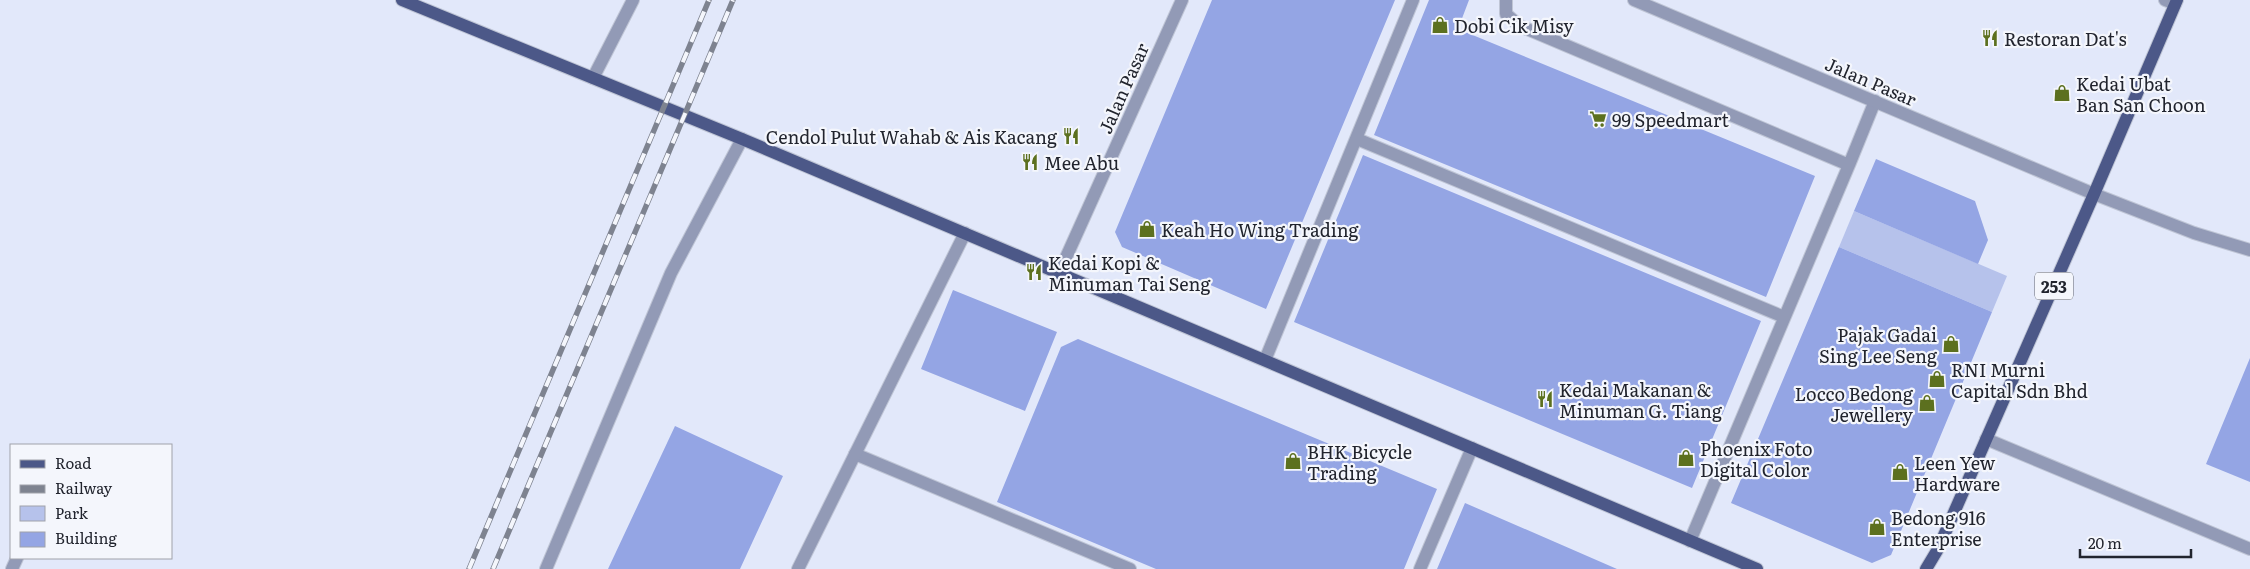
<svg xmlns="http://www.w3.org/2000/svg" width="2250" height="569" font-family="Literata,serif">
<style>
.green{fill:#b6c2eb}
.building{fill:#94a5e4}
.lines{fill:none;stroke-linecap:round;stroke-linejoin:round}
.lane-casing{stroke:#bfc5d5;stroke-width:14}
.street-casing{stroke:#bfc5d5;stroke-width:14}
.primary-casing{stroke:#bfc5d5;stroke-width:14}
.lane{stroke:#929ab6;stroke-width:12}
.street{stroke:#929ab6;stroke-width:12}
.primary{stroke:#4c5888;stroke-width:12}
.rail-casing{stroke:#7e8390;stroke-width:5.5}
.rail{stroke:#f4f6fc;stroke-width:4;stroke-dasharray:11;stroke-linecap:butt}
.labels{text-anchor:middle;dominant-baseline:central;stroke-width:4.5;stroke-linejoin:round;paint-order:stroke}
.shield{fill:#f4f6fc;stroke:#60636c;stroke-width:1}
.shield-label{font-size:16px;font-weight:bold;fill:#21242e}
.poi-label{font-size:18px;fill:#21242e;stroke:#f4f6fc;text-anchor:start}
.street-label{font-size:18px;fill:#21242e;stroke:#f4f6fc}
</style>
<rect width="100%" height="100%" fill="#e2e8fa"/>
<path class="green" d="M1854,211L2007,276L1992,312L1839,247Z"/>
<path class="building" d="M1212,0H1395L1266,309L1122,247L1115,232Z
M1429,0H1469L1458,29L1815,176L1766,297L1374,135Z
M1363,155L1761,321L1692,488L1294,322Z
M1876,159L1975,201L1988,240L1978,264L1854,211Z
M1839,247L1992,312L1891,555L1872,563L1731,503Z
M953,290L1057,332L1025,411L921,369Z
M1078,339L1437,489L1404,569H1156L997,502L1061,347Z
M2250,358V482L2206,464Z
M675,426L783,476L740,569H608Z
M1465,503L1617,569H1437Z"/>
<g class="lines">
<g class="lane-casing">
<path id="lane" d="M1506,0V14L1520,26L1849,165L1875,101
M2165,0L2175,4
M593,78L633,0
M1357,139L1784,317
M1265,360L1413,0
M855,454L1130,569
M1690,541L1849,165
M12,569L17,558
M546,569L671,273L742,139
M1420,569L1472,448"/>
</g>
<g class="street-casing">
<path id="street" d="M1634,0L2094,194L2194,233L2250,250
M1059,273L1182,0
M1986,439L2250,549
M798,569L965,233"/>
</g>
<g class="primary-casing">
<path id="primary" d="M402,0L742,139L1757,569
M1926,569L1938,549L2094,194L2177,0"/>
</g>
<use href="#lane" class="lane"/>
<use href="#street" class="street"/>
<use href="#primary" class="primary"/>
<g class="rail-casing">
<path id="rail" d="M469,569L709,0
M493,569L733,0"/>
</g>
<use href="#rail" class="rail"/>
</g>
<defs>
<g id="shop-bare" transform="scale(1.35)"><path d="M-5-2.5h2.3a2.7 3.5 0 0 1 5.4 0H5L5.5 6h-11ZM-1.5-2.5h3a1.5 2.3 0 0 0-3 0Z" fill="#5c701f" stroke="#f4f6fc" stroke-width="2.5" paint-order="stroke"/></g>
<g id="restaurant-bare" transform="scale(1.35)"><path d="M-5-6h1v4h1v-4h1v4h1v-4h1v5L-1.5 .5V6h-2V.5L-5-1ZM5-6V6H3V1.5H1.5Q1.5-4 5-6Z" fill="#5c701f" stroke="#f4f6fc" stroke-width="2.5" paint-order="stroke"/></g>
<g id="supermarket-bare" transform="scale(1.35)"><path d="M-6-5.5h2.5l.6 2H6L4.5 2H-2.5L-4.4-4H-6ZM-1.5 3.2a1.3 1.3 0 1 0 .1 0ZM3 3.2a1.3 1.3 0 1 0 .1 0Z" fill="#5c701f" stroke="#f4f6fc" stroke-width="2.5" paint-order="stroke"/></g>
</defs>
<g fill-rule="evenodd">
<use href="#shop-bare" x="1440" y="25"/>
<use href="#restaurant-bare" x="1990" y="38"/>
<use href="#shop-bare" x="2062" y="93"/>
<use href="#supermarket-bare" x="1598" y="119"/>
<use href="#restaurant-bare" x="1071" y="136"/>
<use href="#restaurant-bare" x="1030" y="162"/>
<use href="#shop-bare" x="1147" y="229"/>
<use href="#restaurant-bare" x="1034" y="272"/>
<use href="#shop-bare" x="1951" y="344"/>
<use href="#shop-bare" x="1937" y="379"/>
<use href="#restaurant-bare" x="1545" y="399"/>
<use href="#shop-bare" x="1927" y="403"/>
<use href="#shop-bare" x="1686" y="458"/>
<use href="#shop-bare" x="1293" y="461"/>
<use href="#shop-bare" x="1900" y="472"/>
<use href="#shop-bare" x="1877" y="527"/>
</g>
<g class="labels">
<rect class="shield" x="2035" y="272.5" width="38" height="27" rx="4"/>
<g class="shield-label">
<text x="2054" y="286">253</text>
</g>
<g class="poi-label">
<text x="1454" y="25">Dobi Cik Misy</text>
<text x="2004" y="38">Restoran Dat's</text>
<text x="2076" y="83">Kedai Ubat<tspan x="2076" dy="21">Ban San Choon</tspan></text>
<text x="1612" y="119">99 Speedmart</text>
<text x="1057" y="136" text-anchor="end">Cendol Pulut Wahab &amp; Ais Kacang</text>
<text x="1044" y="162">Mee Abu</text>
<text x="1161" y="229">Keah Ho Wing Trading</text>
<text x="1048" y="262">Kedai Kopi &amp;<tspan x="1048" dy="21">Minuman Tai Seng</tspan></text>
<text x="1937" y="334" text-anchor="end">Pajak Gadai<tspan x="1937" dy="21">Sing Lee Seng</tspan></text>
<text x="1951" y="369">RNI Murni<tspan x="1951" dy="21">Capital Sdn Bhd</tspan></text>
<text x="1559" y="389">Kedai Makanan &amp;<tspan x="1559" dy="21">Minuman G. Tiang</tspan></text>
<text x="1913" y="393" text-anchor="end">Locco Bedong<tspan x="1913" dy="21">Jewellery</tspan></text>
<text x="1700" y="448">Phoenix Foto<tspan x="1700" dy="21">Digital Color</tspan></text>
<text x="1307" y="451">BHK Bicycle<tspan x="1307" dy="21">Trading</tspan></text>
<text x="1914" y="462">Leen Yew<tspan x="1914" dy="21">Hardware</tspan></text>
<text x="1891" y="517">Bedong 916<tspan x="1891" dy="21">Enterprise</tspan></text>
</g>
<g class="street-label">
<text transform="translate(1871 81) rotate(23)">Jalan Pasar</text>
<text transform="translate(1123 88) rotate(-66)">Jalan Pasar</text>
</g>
</g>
<rect x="10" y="444" width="162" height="115" fill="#f4f6fc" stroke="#a0a2aa"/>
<rect x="20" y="460" width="25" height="8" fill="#4c5888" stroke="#a0a2aa"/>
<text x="55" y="469" font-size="15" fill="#21242e">Road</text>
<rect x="20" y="485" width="25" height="8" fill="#7e8390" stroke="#a0a2aa"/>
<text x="55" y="494" font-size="15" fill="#21242e">Railway</text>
<rect x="20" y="506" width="25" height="15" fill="#b6c2eb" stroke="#a0a2aa"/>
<text x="55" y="519" font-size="15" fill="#21242e">Park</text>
<rect x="20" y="532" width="25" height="15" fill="#94a5e4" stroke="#a0a2aa"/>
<text x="55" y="544" font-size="15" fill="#21242e">Building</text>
<path d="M2080 549v8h111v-8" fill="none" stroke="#21242e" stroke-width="2.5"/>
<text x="2088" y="549" font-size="15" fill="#21242e" stroke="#f4f6fc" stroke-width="4" paint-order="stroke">20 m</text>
</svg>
